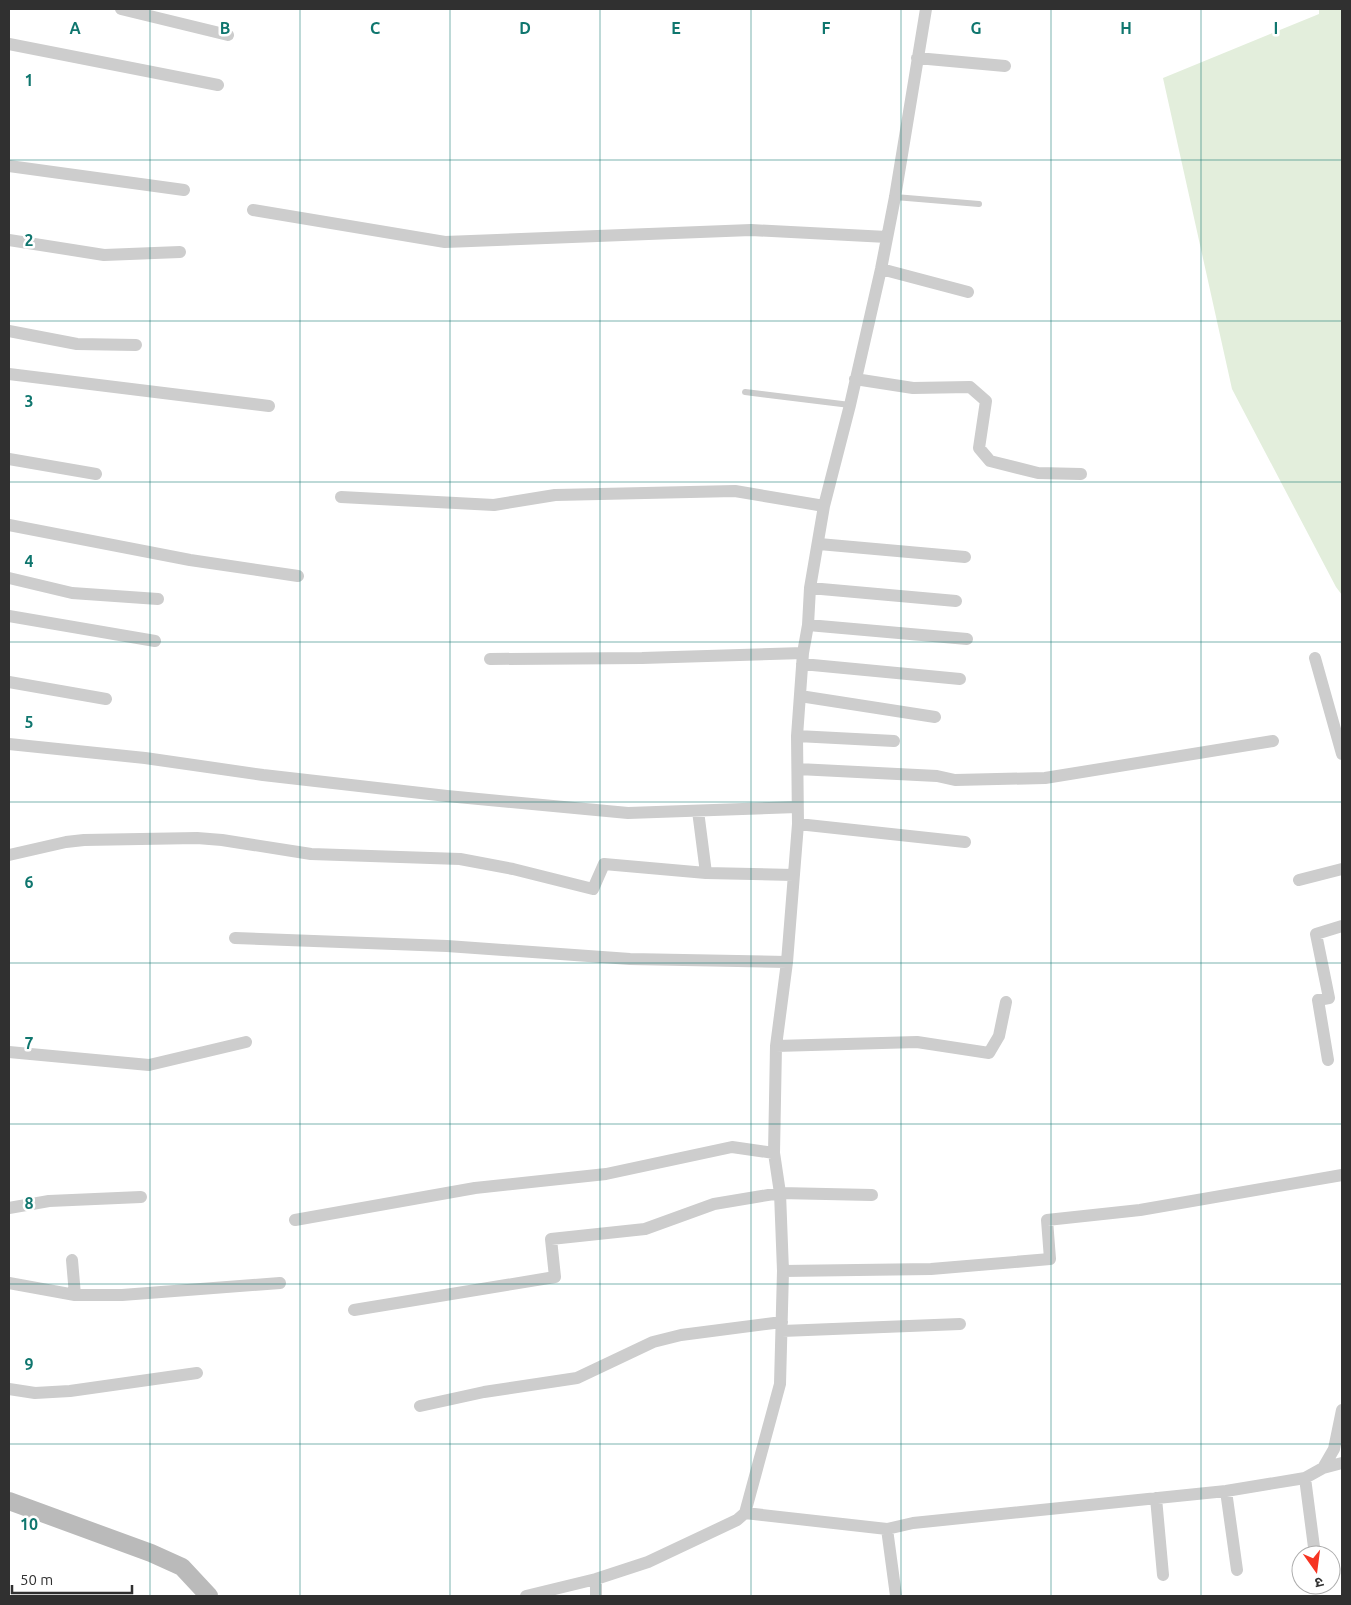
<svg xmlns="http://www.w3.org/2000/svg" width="1351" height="1605" font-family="Ubuntu,'Noto Sans Devanagari',sans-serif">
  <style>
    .green { fill: #e3eedc }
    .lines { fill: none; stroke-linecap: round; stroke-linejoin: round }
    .service { stroke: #cdcdcd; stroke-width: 6 }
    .minor { stroke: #cdcdcd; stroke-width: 12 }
    .secondary { stroke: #bababa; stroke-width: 18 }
    .grid { fill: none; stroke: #0f766e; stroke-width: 1; stroke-opacity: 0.55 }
    .grid-label { font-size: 16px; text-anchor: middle; font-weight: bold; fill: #0f766e; stroke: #fff; stroke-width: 5; stroke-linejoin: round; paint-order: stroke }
  </style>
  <rect width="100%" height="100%" fill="#fff"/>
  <path class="green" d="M1319,9h23v586l-6,-8 -104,-198 -69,-311 156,-64z"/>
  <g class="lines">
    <path class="service" d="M895,197l84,7
      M745,392l105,13"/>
    <path class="minor" d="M121,9l107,26
      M9,44l209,41
      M917,58l88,8
      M9,166l175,24
      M253,210l192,32 306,-12 136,7
      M9,240l95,15 76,-3
      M881,269l87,23
      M9,331l68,13 59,1
      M9,374l260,32
      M855,379l58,9 57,-1 16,14 -7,47 11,13 48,12 43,1
      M9,459l87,15
      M341,497l153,8 61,-10 180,-4 89,15
      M9,525l181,35 108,16
      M819,544l146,13
      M9,578l63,15 86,6
      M810,588l146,13
      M9,616l146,25
      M808,625l159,14
      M1315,658l27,96
      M490,659l152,-1 161,-5
      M802,664l158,15
      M9,682l97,17
      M800,696l135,21
      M797,736l97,5
      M9,744l136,14 118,17 184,21 181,17 169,-6
      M798,769l139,7 18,4 90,-2 228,-37
      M698,811l8,62
      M798,824l167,18
      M9,855l57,-13 18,-2 113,-2 25,2 89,14 149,5 53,10 80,20 11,-25 102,9 88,2
      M1299,880l43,-11
      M235,938l212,8 183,13 157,3
      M776,1046l141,-4 72,11 10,-17 7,-34
      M9,1052l140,13 97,-23
      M1328,1060l-10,-60 11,-2 -13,-64 26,-8
      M9,1208l40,-7 92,-4
      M295,1220l180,-32 131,-14 126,-27 42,6
      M72,1260l3,35
      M783,1271l148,-2 119,-10 -3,-39 93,-10 202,-35
      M9,1283l66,12h47l158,-12
      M354,1310l201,-33 -4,-38 94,-10 69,-25 66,-11 92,2
      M782,1331l178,-7
      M9,1389l26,4 35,-2 127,-18
      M420,1406l64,-14 93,-14 76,-36 28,-7 101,-13
      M1323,1468l19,-5
      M1305,1478l10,77
      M1226,1491l11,79
      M1156,1498l7,77
      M745,1513l142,16 26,-6 313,-32 79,-13 18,-10 11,-19 8,-39
      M887,1529l9,67
      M596,1579v17
      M526,1596l70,-17 52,-17 89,-42 8,-7 35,-129 3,-113 -3,-78 -6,-40 2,-107 11,-84 11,-138 -1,-88 6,-83 5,-28 2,-37 14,-82 26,-101 31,-136 14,-72 31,-188"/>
    <path class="secondary" d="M9,1501l142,52 31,14 27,29"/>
  </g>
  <path class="grid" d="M150,9v1587M300,9v1587M450,9v1587M600,9v1587M751,9v1587M901,9v1587M1051,9v1587M1201,9v1587M9,160h1333M9,321h1333M9,482h1333M9,642h1333M9,802h1333M9,963h1333M9,1124h1333M9,1284h1333M9,1444h1333"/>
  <g class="grid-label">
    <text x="75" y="34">A</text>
    <text x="225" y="34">B</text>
    <text x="375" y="34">C</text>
    <text x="525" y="34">D</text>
    <text x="676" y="34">E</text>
    <text x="826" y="34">F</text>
    <text x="976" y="34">G</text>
    <text x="1126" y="34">H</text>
    <text x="1276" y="34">I</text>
    <text x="29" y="86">1</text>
    <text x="29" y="246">2</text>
    <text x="29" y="407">3</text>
    <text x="29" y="567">4</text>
    <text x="29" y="728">5</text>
    <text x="29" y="888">6</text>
    <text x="29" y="1049">7</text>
    <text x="29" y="1209">8</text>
    <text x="29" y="1370">9</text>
    <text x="29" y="1530">10</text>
  </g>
  <rect width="1351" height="1605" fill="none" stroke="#303030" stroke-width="20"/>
  <g transform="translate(1316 1570) rotate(166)"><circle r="24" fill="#ffffff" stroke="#acacac"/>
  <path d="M0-4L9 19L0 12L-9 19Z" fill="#f63422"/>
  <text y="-8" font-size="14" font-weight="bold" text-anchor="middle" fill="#303030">उ</text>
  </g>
  <path d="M12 1585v8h120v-8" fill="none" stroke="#303030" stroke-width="2.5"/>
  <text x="20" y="1585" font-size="15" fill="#303030" stroke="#ffffff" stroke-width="4" paint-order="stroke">50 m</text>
</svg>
